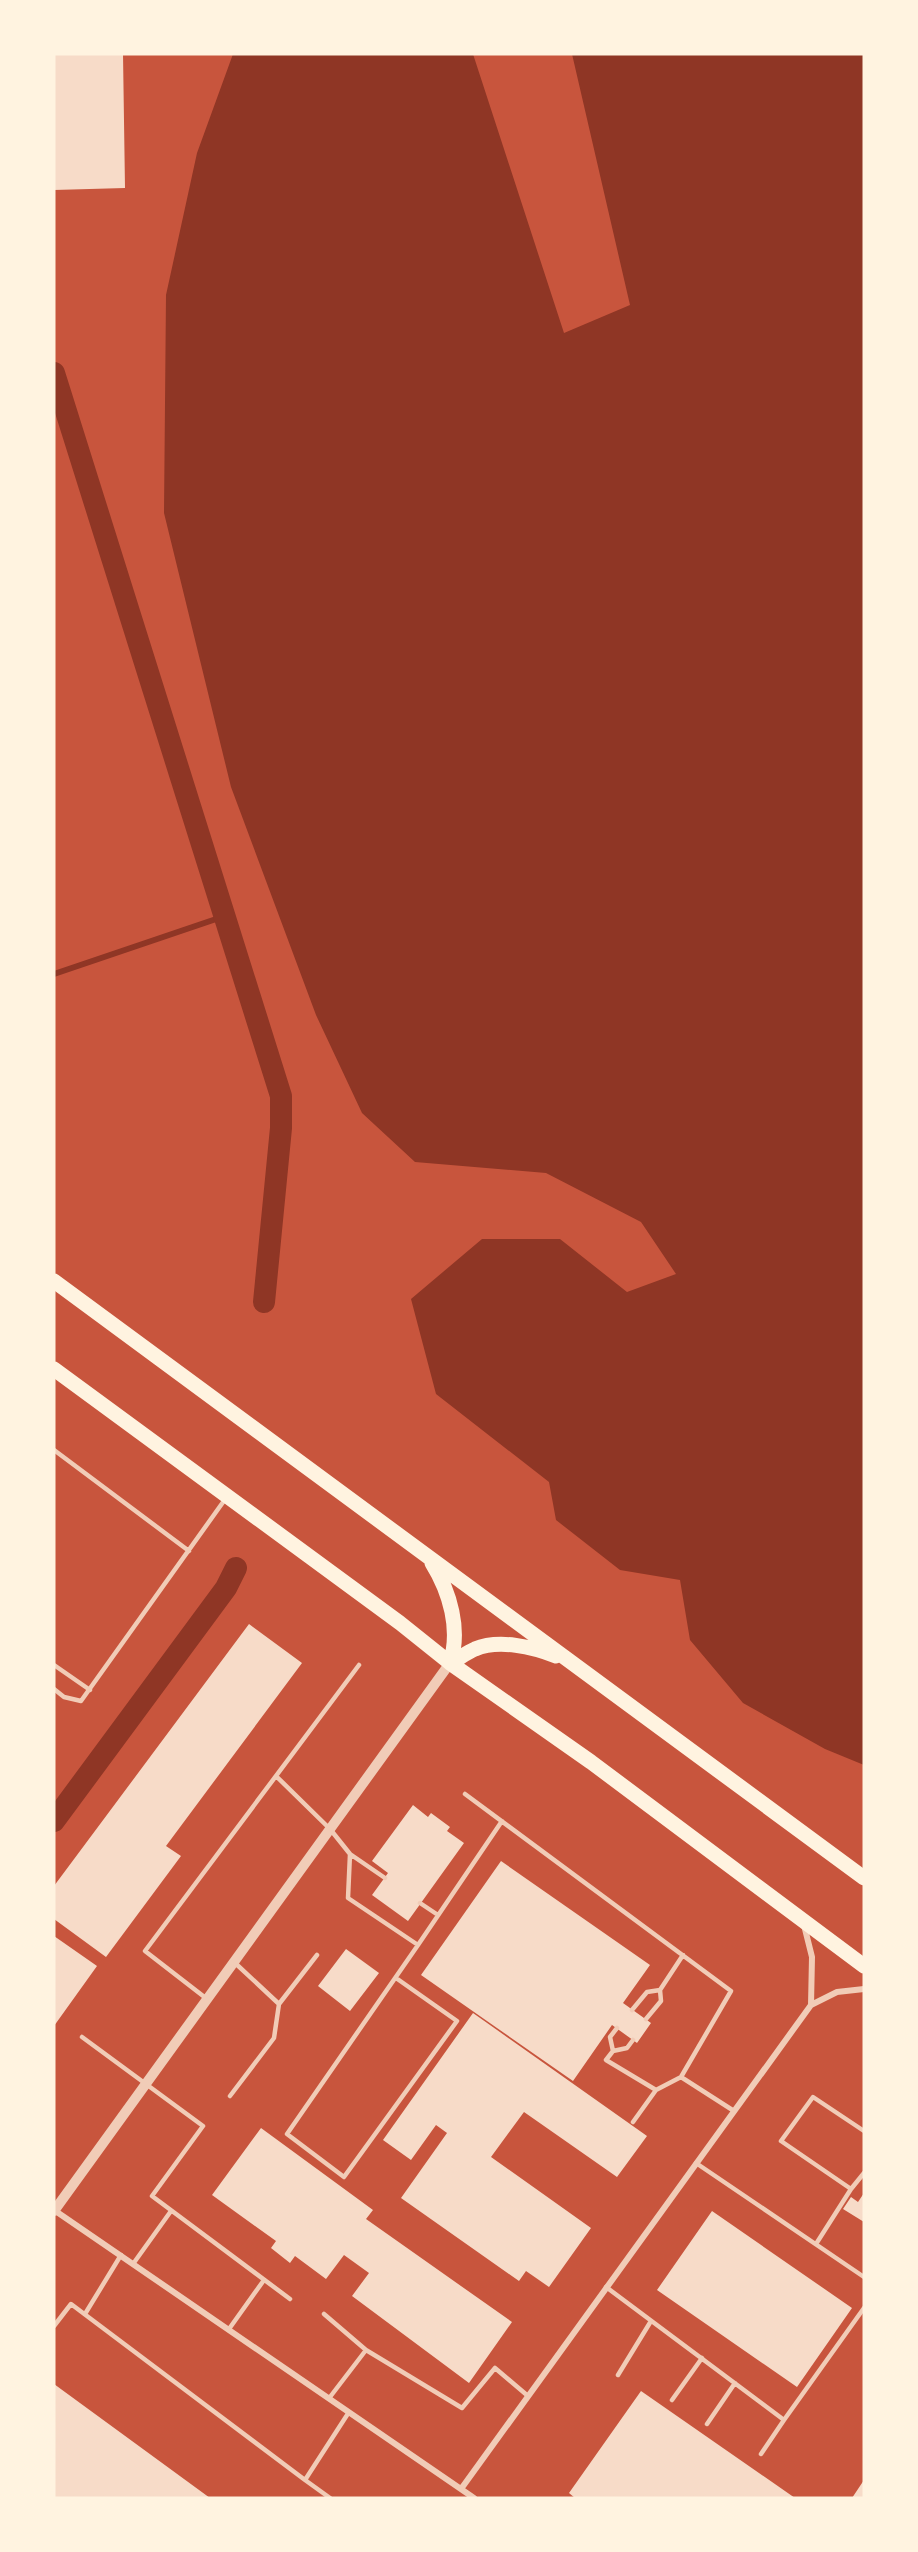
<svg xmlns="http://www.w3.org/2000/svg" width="918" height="2552" font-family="'Zilla Slab',serif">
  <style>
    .water { fill: #8f3625 }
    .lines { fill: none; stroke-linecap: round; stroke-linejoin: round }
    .stream { stroke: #8f3625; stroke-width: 6 }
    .canal { stroke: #8f3625; stroke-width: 22 }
    .building { fill: #f7dbc8 }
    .service { stroke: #f1ccb7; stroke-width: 4.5 }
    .minor { stroke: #f1ccb7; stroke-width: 6 }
    .tertiary { stroke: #f1ccb7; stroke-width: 10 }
    .primary { stroke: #fff3e0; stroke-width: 15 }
  </style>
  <rect width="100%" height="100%" fill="#c8553d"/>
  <path class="water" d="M233,54h240l91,279 66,-28 -58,-251h292v1711l-39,-16 -82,-46 -53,-63 -10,-60 -60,-10 -64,-50 -7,-38 -113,-88 -25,-95 71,-60h78l67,53 49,-18 -35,-52 -95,-49 -131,-11 -53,-49 -46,-98 -85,-228 -67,-274 2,-218 31,-142z"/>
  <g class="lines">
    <path class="stream" d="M54,974l171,-58"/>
    <path class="canal" d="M54,373l227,723v32l-17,174
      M54,1821l172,-233 10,-20"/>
  </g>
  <path class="building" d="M54,54h69l2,134 -71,2z
    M249,1624l53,39 -136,183 15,10 -75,101 -52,-38v-33z
    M413,1805l15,12 3,-4 19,14 -3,4 17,12 -56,78 -36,-26 16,-22 -16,-12z
    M501,1861l149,104 -27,38 28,20 -14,20 -25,-18 -39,56 -152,-106z
    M54,1936l43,30 -43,60z
    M346,1949l33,24 -29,38 -32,-25z
    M473,2013l174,123 -30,41 -93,-65 -33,45 100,71 -42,59 -23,-16 -7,10 -118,-83 46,-65 -11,-8 -25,35 -28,-20z
    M261,2128l112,82 -7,9 146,103 -43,61 -117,-87 17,-23 -25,-18 -18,24 -31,-23 -5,7 -19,-15 5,-7 -64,-46z
    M864,2193v29l-21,-13 8,-12 7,5z
    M712,2211l140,97 -55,79 -140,-97z
    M54,2384l156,114h-156z
    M641,2391l154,107h-220l-6,-5z
    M864,2480v18h-12z"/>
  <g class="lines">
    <path class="service" d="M54,1450l135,101
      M54,1665l36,25
      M54,1689l10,8 17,4 145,-203
      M276,1776l54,53 20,25 -2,44 70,47 84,-124
      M465,1794l266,197 -50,86 53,34
      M350,1854l35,24
      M420,1903l18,12
      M234,1962l45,42 38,-49
      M396,1978l61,43 -113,156 -57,-43 131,-189
      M207,1999l-62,-48 214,-286
      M632,2010l15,-18 13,-2 23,-35
      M646,2019l15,-18 -1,-11
      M617,2028l-7,9 3,14 14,-3 6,-8
      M82,2037l121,89 -51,70 138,103
      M613,2051l-7,9 50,30 25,-13
      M230,2096l44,-58 5,-34
      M633,2122l23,-32
      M696,2163l168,114
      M851,2189l13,-16
      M816,2244l35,-55 -70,-48 32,-44 51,34
      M133,2264l38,-53
      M606,2287l178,133 -23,34
      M85,2314l36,-59
      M324,2314l42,36 96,58 33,-40 33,28
      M54,2326l17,-22 234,176 44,-68
      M229,2329l35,-49
      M618,2375l33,-54
      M330,2397l36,-47
      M672,2400l30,-42
      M784,2420l80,-112
      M707,2424l28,-41
      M305,2480l25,18"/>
    <path class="minor" d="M804,1925l8,32 -1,48
      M54,2210l420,288
      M461,2489l350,-484 26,-13 27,-3"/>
    <path class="tertiary" d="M54,2211l396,-548"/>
    <path class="primary" d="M54,1281l810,597
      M54,1369l346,254 50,40 141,99 273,204
      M432,1563c18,29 29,67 18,100
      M450,1663c8,-4 16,-10 25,-14 24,-10 58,-2 81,7"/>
  </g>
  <rect width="918" height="2552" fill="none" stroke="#fff3e0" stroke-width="111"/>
</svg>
